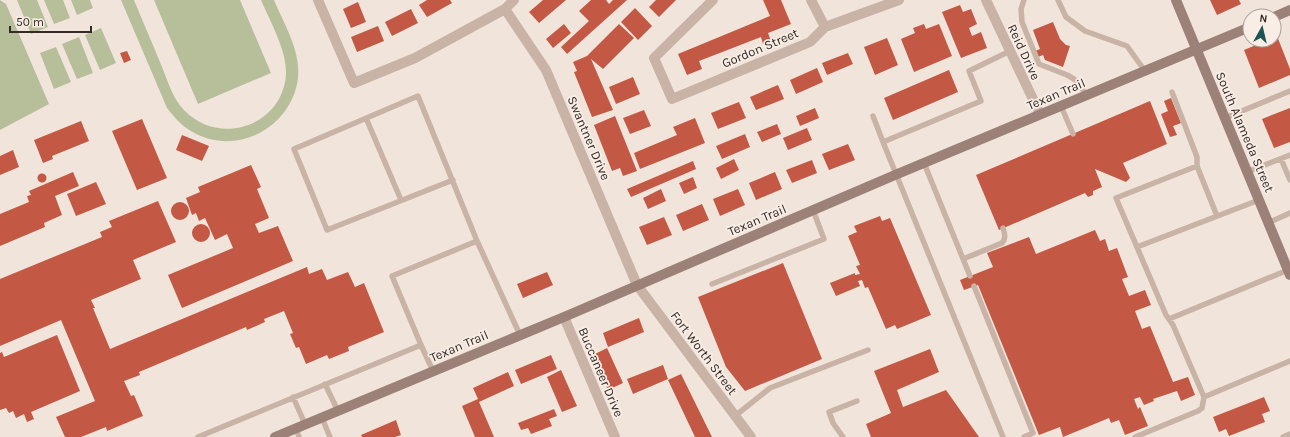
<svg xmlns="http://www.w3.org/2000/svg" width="1290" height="437" font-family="Karla,sans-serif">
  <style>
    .garden { fill: #b7bf9a }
    .building { fill: #c35845 }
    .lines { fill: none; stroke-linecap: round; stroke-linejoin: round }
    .lane { stroke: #c9b3a6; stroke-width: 5.5 }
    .street { stroke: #c9b3a6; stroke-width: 10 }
    .secondary { stroke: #9c8178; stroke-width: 10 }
    .labels { text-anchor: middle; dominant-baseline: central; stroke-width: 3.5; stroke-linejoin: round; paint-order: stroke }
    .street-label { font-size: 13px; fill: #352a27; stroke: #f9eee6 }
  </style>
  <rect width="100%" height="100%" fill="#f1e4da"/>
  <path class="garden" d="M0,0l6,4 43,100 -49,26z
    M17,0h20l11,27 -17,7z
    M44,0h19l7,18 -16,6z
    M71,0h19l3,8 -16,7z
    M121,0h13c9,22 19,45 28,67 6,15 11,32 22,43 35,37 99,16 102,-36 1,-23 -16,-53 -25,-74h13c10,24 27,51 24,78 -6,50 -63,80 -107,53 -10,-6 -17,-14 -24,-23z
    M154,0h86l31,73 -73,31z
    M101,28l15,35 -16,7 -15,-35z
    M79,37l14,36 -16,6 -15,-35z
    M56,47l15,35 -17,7 -14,-36z"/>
  <path class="building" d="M427,0h23l2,3 -25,14 -8,-12z
    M543,0h23l-27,23 -10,-11z
    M591,0h15l3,4 4,-4h14l-60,54 -6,-7 28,-26 -10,-10z
    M656,0h20l-17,17 -10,-10z
    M763,0h18l10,24 -23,9 3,8 -8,3 -2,-7 -62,24 3,8 -15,6 -9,-21 92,-38z
    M1210,0h29l2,4 -24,11z
    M358,2l8,20 -15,6 -8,-19z
    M960,5l3,7 8,-3 6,15 -8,4 3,8 9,-4 6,16 -26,10 -19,-46z
    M635,8l17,18 -14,14 -17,-18z
    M411,9l7,14 -26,13 -7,-14z
    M1053,22l7,17 6,6 4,1 -7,21 -18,-7 -2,-5 -5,2 -3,-6 5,-2 -7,-19z
    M564,24l7,9 -18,15 -7,-9z
    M619,24l15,14 -31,31 -12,-10 22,51 -21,7 -18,-45 3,-1 -4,-9 14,-6z
    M924,24l2,5 13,-5 13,32 -38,16 -13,-33 14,-6 -2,-5z
    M378,26l6,15 -27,11 -6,-15z
    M1277,36l13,33v6l-31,13 -15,-38 24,-10h6v-3z
    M887,38l11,27 -23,10 -11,-28z
    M127,51l4,9 -7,3 -4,-10z
    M848,53l5,11 -26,11 -5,-12z
    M817,68l6,14 -27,12 -6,-14z
    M949,70l9,22 -65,28 -9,-22z
    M633,77l7,17 -24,10 -7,-17z
    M778,85l6,14 -28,11 -6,-13z
    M1171,98l10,25 -8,3 4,9 -7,2 -9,-23 7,-3 -4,-10z
    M1150,101l17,43 -44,19 7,15 -4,4 -31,-13 7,18 -9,4v4l-5,2 -3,-4 -86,37 -23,-55z
    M739,102l7,16 -28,11 -7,-16z
    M815,108l4,10 -19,8 -4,-10z
    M1290,108v34l-16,6 -12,-29z
    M644,110l7,16 -21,8 -7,-16z
    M615,116l22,55 -14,5 -3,-8 -8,3 -18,-46z
    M695,118l10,25 -65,26 -6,-16 43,-18 -4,-8z
    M142,119l25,59 -30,12 -25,-59z
    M81,121l8,20 -37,15 1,3 -10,4 -9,-23z
    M777,124l4,10 -19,8 -5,-10z
    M807,128l5,12 -24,10 -5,-12z
    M745,134l5,13 -28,12 -6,-13z
    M182,135l27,11 -7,15 -26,-11z
    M848,144l7,16 -26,10 -7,-16z
    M13,150l6,17 -19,8v-19z
    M734,159l5,11 -18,9 -5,-11z
    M812,160l5,13 -25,10 -6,-13z
    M693,161l3,8 -65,28 -4,-8z
    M251,165l10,22 -4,2 12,29 -14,6 4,9 19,-7 15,35 -111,47 -14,-33 65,-27 -6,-14 -12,6 -10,-22 -6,3 -3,-8 -4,2 -6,-17 14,-6 -2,-5z
    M73,172l6,14 -24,10 7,19 -18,8 1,4 -45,19v-32l29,-12 -2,-6 4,-1 -2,-4z
    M775,172l7,17 -26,11 -7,-17z
    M37.5 178a4.5 4.5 0 1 1 9 0a4.5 4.5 0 1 1-9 0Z
    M693,177l4,11 -13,6 -5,-11z
    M96,182l10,22 -30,12 -9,-22z
    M661,189l5,12 -18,8 -5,-11z
    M738,189l7,16 -25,11 -7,-17z
    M158,201l18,41 -43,18 8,19 -50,21 4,8h-2l17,41 197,-82 2,7 13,-5 5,11 21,-8 7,15 9,-4 20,49 -36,15 1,4 -20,8 -2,-4 -21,9 -7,-17 -3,1 -6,-14 3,-1 -9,-22 -20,8 1,3 -18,8 -1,-3 -107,45 1,3 -16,6 7,15 3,-1 9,21 -36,15 -1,-4 -25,10h-16l-9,-20 39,-16 -34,-81 -61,26v-67l102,-42 -2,-5 12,-5 -3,-6z
    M171 211a9 9 0 1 1 18 0a9 9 0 1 1-18 0Z
    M702,204l7,16 -26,11 -7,-16z
    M880,216l2,5 8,-3 41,97 -34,14 -2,-4 -9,4 -18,-42 -3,1 -3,-8 -4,1 2,5 -24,10 -6,-13 25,-10v2l5,-1 -4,-8 4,-1 -12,-29 9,-4 -3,-6z
    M664,217l8,18 -25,10 -8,-18z
    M192 233a9 9 0 1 1 18 0a9 9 0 1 1-18 0Z
    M1095,230l5,11 5,-2 4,12 8,-3 11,29 -6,2 7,17 16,-6 6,15 -16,6 7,18 8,-3 23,56 15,-5 7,18 -14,6 -4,-10 -24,8 1,2 -10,4 -4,-8 -6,2 4,10 2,-2 8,19 -23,9 -6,-15 -8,3 -2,-5 -46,19 -3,-10 -21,8 -61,-150 -14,5 -4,-10 33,-13 -6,-14 42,-16 7,17z
    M783,263l39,96 -77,32 -19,-24 -28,-70z
    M547,272l6,13 -30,13 -6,-14z
    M639,318l5,14 -36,15 -5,-14z
    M57,335l23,56 -49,21 3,7 -7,3 -3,-8 -8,4 -3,-7 -4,2 -3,-5 -6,2v-57l2,-1 2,5z
    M607,348l16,35 -15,7 -15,-35z
    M930,349l9,23 -42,18 6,17 43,-17 33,47h-108l-5,-13 25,-11 -17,-42z
    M551,355l6,14 -36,15 -6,-14z
    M663,365l5,14 -35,15 -6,-15z
    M561,370l16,36 -15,6 -15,-35z
    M508,372l6,14 -35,16 15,35h-19l-13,-31 16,-7 -5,-11z
    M681,374l31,63h-17l-27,-57z
    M1264,397l6,14 -8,3 3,8 -36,14 -3,-7 -7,3 -6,-15z
    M554,409l3,7 -8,3 3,7 -21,8 -3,-6 -7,2 -3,-7z
    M396,420l5,15 -6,2h-33l-1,-2z"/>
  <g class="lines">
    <path class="lane" d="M1024,0l-3,9 1,13 17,42 28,11 7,4 13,16
      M1058,0l8,17 19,14 42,15 18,25
      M1172,92l25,65v9l20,50
      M1061,106l12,28
      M873,116l10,26 98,-41 -12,-30 41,-20
      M366,118l35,82
      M1225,118l65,-27
      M883,142l120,295
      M1281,159l9,21
      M924,163l46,113
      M1197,166l-81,32 50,117 7,10 31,72 86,-36
      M1247,172l43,-17
      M453,180l-126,50 -33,-81 124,-53 59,145 43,94
      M1268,223l22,-10
      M1137,247l122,-47
      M963,259l39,-16c4,-5 3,-9 1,-15
      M712,284l112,-45 -11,-29
      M974,286l59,147 -9,4
      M1169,319l119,-49
      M421,345l-29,-69 85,-35
      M325,384l13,27
      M293,397l12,27
      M735,416l35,-28 98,-38
      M322,418l8,19
      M296,428l3,9
      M198,437l223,-92 12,26
      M843,437l-10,-14 -4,-11 28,-11
      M1135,437l63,-26 4,-3 2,-11
      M1283,437l7,-3"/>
    <path class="street" d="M318,0l36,83 61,-25 90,-49 9,-9
      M713,0l-59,58 18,41 138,-57 15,-15 74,-27
      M811,0l14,27
      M986,0l54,114
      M505,9l41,61 91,215 114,152
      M564,317l51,120"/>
    <path class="secondary" d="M1176,0l114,275
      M1274,17l16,-7
      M275,437l289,-120 331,-142 355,-148"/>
  </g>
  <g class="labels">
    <g class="street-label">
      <text transform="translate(760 48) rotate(-23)">Gordon Street</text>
      <text transform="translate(1024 52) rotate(65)">Reid Drive</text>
      <text transform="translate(1056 94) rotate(-23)">Texan Trail</text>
      <text transform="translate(1245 132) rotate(67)">South Alameda Street</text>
      <text transform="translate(589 138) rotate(67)">Swantner Drive</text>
      <text transform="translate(757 220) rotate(-23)">Texan Trail</text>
      <text transform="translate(459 346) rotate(-23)">Texan Trail</text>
      <text transform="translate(704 353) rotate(53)">Fort Worth Street</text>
      <text transform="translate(601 372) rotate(67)">Buccaneer Drive</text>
    </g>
  </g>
  <g transform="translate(1262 28) rotate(8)"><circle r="19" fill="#f9eee6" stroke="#aba09a"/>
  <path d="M0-3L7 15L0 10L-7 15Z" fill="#1d5554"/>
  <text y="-6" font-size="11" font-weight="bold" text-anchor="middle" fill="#352a27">N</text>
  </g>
  <path d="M10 26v6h81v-6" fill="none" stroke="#352a27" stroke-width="2"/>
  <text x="16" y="26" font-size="12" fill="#352a27" stroke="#f9eee6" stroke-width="3" paint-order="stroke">50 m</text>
</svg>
